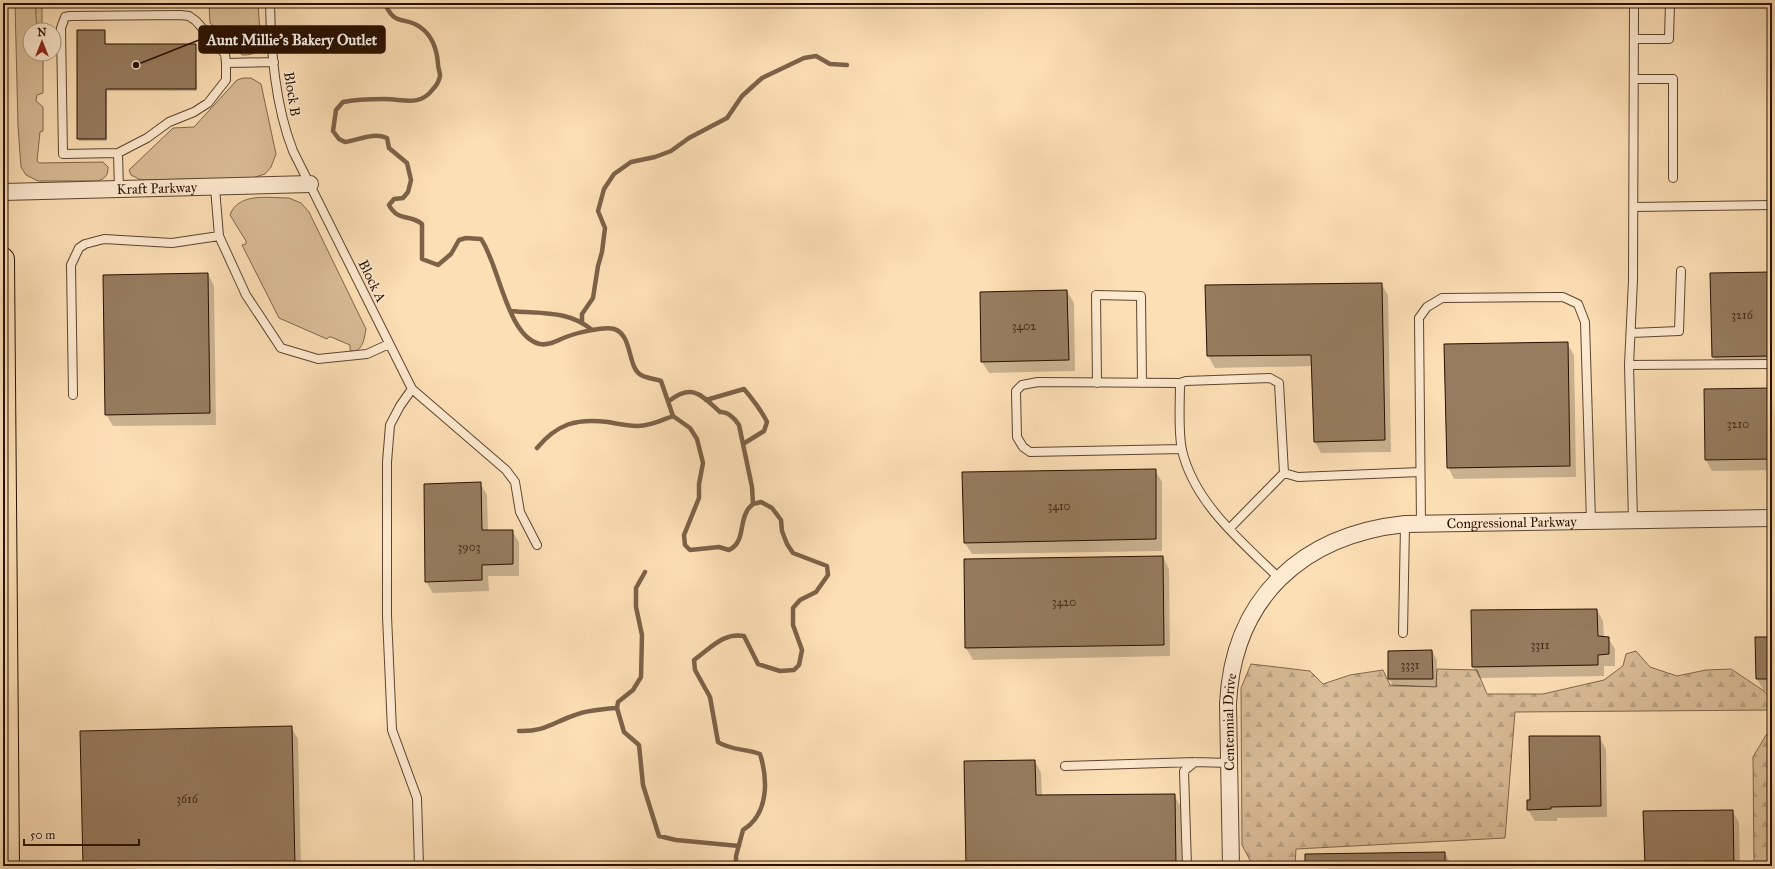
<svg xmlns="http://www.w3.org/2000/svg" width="1775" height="869" font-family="'IM FELL Great Primer',serif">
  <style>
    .grass { fill: #d9bc97; stroke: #80664c }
    .forest { fill: url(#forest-firs); stroke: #80664c }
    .garden { fill: url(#garden-furrows); stroke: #80664c }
    .shadow { fill: #0003 }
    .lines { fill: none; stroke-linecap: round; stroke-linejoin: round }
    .stream { stroke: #7d6248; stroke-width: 4.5 }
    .building { fill: #977c5f; stroke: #281000 }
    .service-casing { stroke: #5d442e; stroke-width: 10 }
    .minor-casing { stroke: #5d442e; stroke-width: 18 }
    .primary-casing { stroke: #281000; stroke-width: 24 }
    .service { stroke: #feead0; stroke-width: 8 }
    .minor { stroke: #feead0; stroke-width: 16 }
    .primary { stroke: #fddfb6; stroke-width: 22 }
    .labels { text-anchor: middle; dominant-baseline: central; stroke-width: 3.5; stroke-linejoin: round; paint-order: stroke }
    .number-label { font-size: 12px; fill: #442b18 }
    .street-label { font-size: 14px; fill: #281000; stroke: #feead0 }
    .leader { fill: none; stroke: #281000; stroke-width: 1.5 }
    .callout-dot { fill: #281000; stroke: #feead0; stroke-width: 1.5 }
    .callout { fill: #281000; stroke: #281000; stroke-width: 1.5 }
    .callout-label { font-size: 15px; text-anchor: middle; font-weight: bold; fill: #fff }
  </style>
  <defs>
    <pattern id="forest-firs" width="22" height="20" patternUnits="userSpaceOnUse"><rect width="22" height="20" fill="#d9bc97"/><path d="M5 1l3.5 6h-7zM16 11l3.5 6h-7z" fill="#baa180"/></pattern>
    <pattern id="garden-furrows" width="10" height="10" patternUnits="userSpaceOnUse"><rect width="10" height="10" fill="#d9bc97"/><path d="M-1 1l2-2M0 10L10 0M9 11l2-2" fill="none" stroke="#baa180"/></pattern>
  </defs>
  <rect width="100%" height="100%" fill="#fddfb6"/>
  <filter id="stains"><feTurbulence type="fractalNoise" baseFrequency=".005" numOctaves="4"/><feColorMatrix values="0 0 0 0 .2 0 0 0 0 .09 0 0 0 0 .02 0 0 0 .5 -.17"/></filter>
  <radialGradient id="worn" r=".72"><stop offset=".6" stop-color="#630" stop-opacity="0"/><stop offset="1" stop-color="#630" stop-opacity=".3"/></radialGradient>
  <path class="grass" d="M15,3h22l-1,9 3,16 3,2h-12v24h13v39l-6,2 -1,6 7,6v24l-3,1 -3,29 2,2 64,-1 5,5c0,8 -2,11 -10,14h-60l-12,-6 -5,-8 -3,-41z
    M44,3h60l-4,2 -55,2z
    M209,3h49l3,45c-6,6 -11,7 -19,7l-32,-32z
    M243,78h8l10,6 15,70 -5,13 -6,7 -13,4 -111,2 -10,-5 -2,-5 44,-42 21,-1 43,-47z
    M289,198l12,5 8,9 57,117c-2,9 -2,19 -12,23l-4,-2v-5l-19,-8h-2l-2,2 -48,-21 -37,-73 4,-1v-3l-16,-26c8,-23 39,-17 59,-17z"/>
  <path class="forest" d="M1636,651l14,16 27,9 29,-6 25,-1 33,22 8,9v10l-257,2 -10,126 -209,11 -1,17h-42l-11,-21 -1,-157 10,-24 59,7 13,13 27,-9 33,-5 7,15 46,2 1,-18 40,1 10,24h56l61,-14 19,-14 3,-12z
    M1772,732v134h-18l-1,-109 13,-22z"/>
  <path class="garden" d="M37,3h7l1,4h-3v23l-5,-4c-1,-4 -2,-19 0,-23z"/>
  <path class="shadow" d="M104,31l2,14h89l2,46h-90v50h-28l-1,-2z
    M1772,273v95l-52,1 -7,-12 -2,-83z
    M208,274l6,12 2,139 -103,1 -7,-12z
    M1381,284l7,11 3,157 -70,1 -6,-11 -2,-76 -98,2 -7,-12z
    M1067,291l7,12 1,68 -86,2 -7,-11z
    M1567,343l7,12 2,122 -122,2 -6,-12z
    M1772,389v81l-60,1 -6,-11z
    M1155,470l7,12v69l-190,3 -7,-11z
    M480,483l7,12 1,36h24l7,11v34h-31l1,15 -56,2 -7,-11z
    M1163,557l6,12 1,87 -197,4 -7,-12z
    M1597,610l6,11 1,17h4l7,11v17h-11v10l-125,2 -6,-12z
    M1756,638h16v53h-8l-7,-12z
    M1432,651l5,9v27h-43l-5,-8z
    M291,727l7,12 3,127h-217z
    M1599,737l7,12 1,68 -50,1v3h-22l-7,-11 3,-9z
    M1035,761l6,12 1,23 132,-1 7,12 1,59h-215z
    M1732,811l7,11 1,44h-94z
    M1445,853l7,13h-146z"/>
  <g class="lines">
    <path class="stream" d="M385,3c9,24 20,13 35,24 13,9 17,23 18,37 0,4 2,8 2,12 -1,5 -4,10 -7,13 -13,18 -30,10 -48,10 -13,0 -28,0 -42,3l-7,8 -3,21 6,8 6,3c14,-2 28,-10 42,-4l2,10 18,15 4,17 -3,12 -5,6 -9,1 -5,6c9,17 21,9 33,19v35l16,6 13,-11 8,-14 7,-2 15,1c18,25 26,98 59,105 9,2 18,-4 26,-7 10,-4 39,-11 48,-8 19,6 13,38 27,46 5,3 14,4 20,6l12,35 17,12 7,11 6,24 -4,21v14l-15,37 1,10 5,5 29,-3 10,3c16,-8 10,-26 18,-39 1,-3 4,-5 6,-7l8,-2 11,6 9,12 1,11 5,13 6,9 34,13 1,9 -12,17 -16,8 -7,8v17l9,25 -3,15 -5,5 -14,1 -22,-7 -14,-28c-21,-4 -34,13 -50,24l1,10 15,27 8,45c11,8 29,7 42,12 8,25 9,60 -17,76l-7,26v10
      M511,311c29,3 58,-1 81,19
      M582,322v-8l11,-16 5,-32 4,-14 3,-24 -7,-17 6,-22 10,-15 17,-12 24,-5 16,-6 18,-13 38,-20 15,-22 20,-18 42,-20 12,-2 14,8 17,1
      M706,400l38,-11c7,8 19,24 23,33l-3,9 -21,13
      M669,401c24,-18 32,-6 51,11 9,-1 15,7 19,13l13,62 1,17
      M537,448c20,-24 39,-30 71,-26 10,2 20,4 30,4 13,0 24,-6 35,-10
      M645,572l-9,16v19l6,28 -1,42 -8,13 -15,12 -1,6 7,24 15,13 4,40 16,51 17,4 63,6
      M519,731c25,1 33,-8 56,-16 13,-5 28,-6 42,-7"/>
  </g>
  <path class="building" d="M77,30h28v14h91v45h-90v50h-29z
    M1772,272v84l-60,1 -2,-84z
    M208,273l2,140 -105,2 -2,-140z
    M1382,283l3,157 -71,2 -3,-87 -104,1 -2,-71z
    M1067,290l2,70 -88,2 -1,-70z
    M1568,342l2,124 -123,2 -3,-124z
    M1772,388v71l-67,1 -1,-71z
    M1156,469v70l-192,4 -2,-71z
    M481,482l1,48h31v34l-31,1v15l-57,2 -1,-98z
    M1163,556l1,89 -199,3 -1,-89z
    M1597,609l1,27 11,1v17l-11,1v10l-126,2 -1,-57z
    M1755,637h17v42h-16z
    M1432,650l1,29h-45v-28z
    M292,726l3,140h-212l-3,-135z
    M1529,736h71l1,70 -50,1v2l-24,1v-10h3z
    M1035,760l1,35 139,-1 1,72h-210l-2,-105z
    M1733,810l1,56h-89l-2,-55z
    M1445,852v14h-140v-12z"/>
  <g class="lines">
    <defs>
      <path id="service" d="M270,3c1,49 5,102 23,148l119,238 94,81 9,12 5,30 17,33
        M1634,39h35l1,-36
        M1634,79h39v99
        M118,153l29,-15 22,-16 25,-10 14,-9 18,-23v-17
        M215,188l4,48 27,59 35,53 37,11 49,-5 22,-10
        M119,190l-1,-37 -55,1 -2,-126 4,-11 5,-1 110,-1 9,1 7,5 29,33 1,9 48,-1
        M1634,207l138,-2
        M1631,333l48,-2 2,-60
        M1629,365l4,-85 1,-277
        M1097,383l-1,-88 45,1 1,87
        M1180,383l-142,-1 -16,3 -6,6 1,46 6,10 7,5 152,-3
        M412,389l-12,17 -10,19 -3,37v154l5,114 25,68 2,68
        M73,395l-2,-130 8,-17 6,-4 19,-5 68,4 47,-7
        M1633,520l-4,-155 143,-1
        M1421,524l-2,-206 8,-11 15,-9 121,-1 15,7 7,18 6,199
        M1229,529l55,-56
        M1280,579c-37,-36 -86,-76 -98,-129 -4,-18 -2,-47 -2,-67l6,-2 84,-3 9,5 5,90 14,4 122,-5
        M1403,633l2,-109
        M1065,766l130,-4 34,1
        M1187,866l-3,-95 11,-9"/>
      <g id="minor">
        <path id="s1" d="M3,192l307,-8"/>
        <path id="s2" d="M1231,866l-3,-162c5,-106 74,-169 177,-180l367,-6"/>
      </g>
      <path id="primary" d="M3,259l5,607"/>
    </defs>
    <use href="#service" class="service-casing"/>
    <use href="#minor" class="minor-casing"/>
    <use href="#primary" class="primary-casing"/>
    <use href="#service" class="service"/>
    <use href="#minor" class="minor"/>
    <use href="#primary" class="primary"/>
  </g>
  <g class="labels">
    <g class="number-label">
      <text x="1742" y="315">3216</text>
      <text x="1024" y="326">3402</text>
      <text x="1738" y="424">3210</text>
      <text x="1059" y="506">3410</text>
      <text x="469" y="547">3903</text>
      <text x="1064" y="602">3420</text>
      <text x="1540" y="645">3311</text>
      <text x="1410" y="665">3331</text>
      <text x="187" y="799">3616</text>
    </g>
    <g class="street-label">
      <text transform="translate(292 94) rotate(81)">Block B</text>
      <text stroke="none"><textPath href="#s1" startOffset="154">Kraft Parkway</textPath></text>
      <text transform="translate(372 281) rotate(64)">Block A</text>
      <text stroke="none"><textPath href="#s2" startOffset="547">Congressional Parkway</textPath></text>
      <text stroke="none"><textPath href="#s2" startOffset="144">Centennial Drive</textPath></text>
    </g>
  </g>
  <path class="leader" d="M136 65L199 40"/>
  <circle class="callout-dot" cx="136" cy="65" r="4"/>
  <rect class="callout" x="199" y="26" width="186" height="27" rx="4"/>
  <g class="callout-label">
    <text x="292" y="45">Aunt Millie's Bakery Outlet</text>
  </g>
  <rect width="1775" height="869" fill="none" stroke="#fddfb6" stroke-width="16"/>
  <rect x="4" y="4" width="1767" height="861" fill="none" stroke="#281000" stroke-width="2"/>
  <rect x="8" y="8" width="1759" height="853" fill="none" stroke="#281000"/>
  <g transform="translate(42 42)"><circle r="19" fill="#feead0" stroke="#a8937d"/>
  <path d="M0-3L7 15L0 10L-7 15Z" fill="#8f2418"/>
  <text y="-6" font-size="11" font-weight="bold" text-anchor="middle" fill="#281000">N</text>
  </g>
  <path d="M24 839v6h115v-6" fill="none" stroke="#281000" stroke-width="2"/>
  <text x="30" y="839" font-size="12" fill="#281000" stroke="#feead0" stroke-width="3" paint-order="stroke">50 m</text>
  <rect width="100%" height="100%" filter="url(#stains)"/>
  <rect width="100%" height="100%" fill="url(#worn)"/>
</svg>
